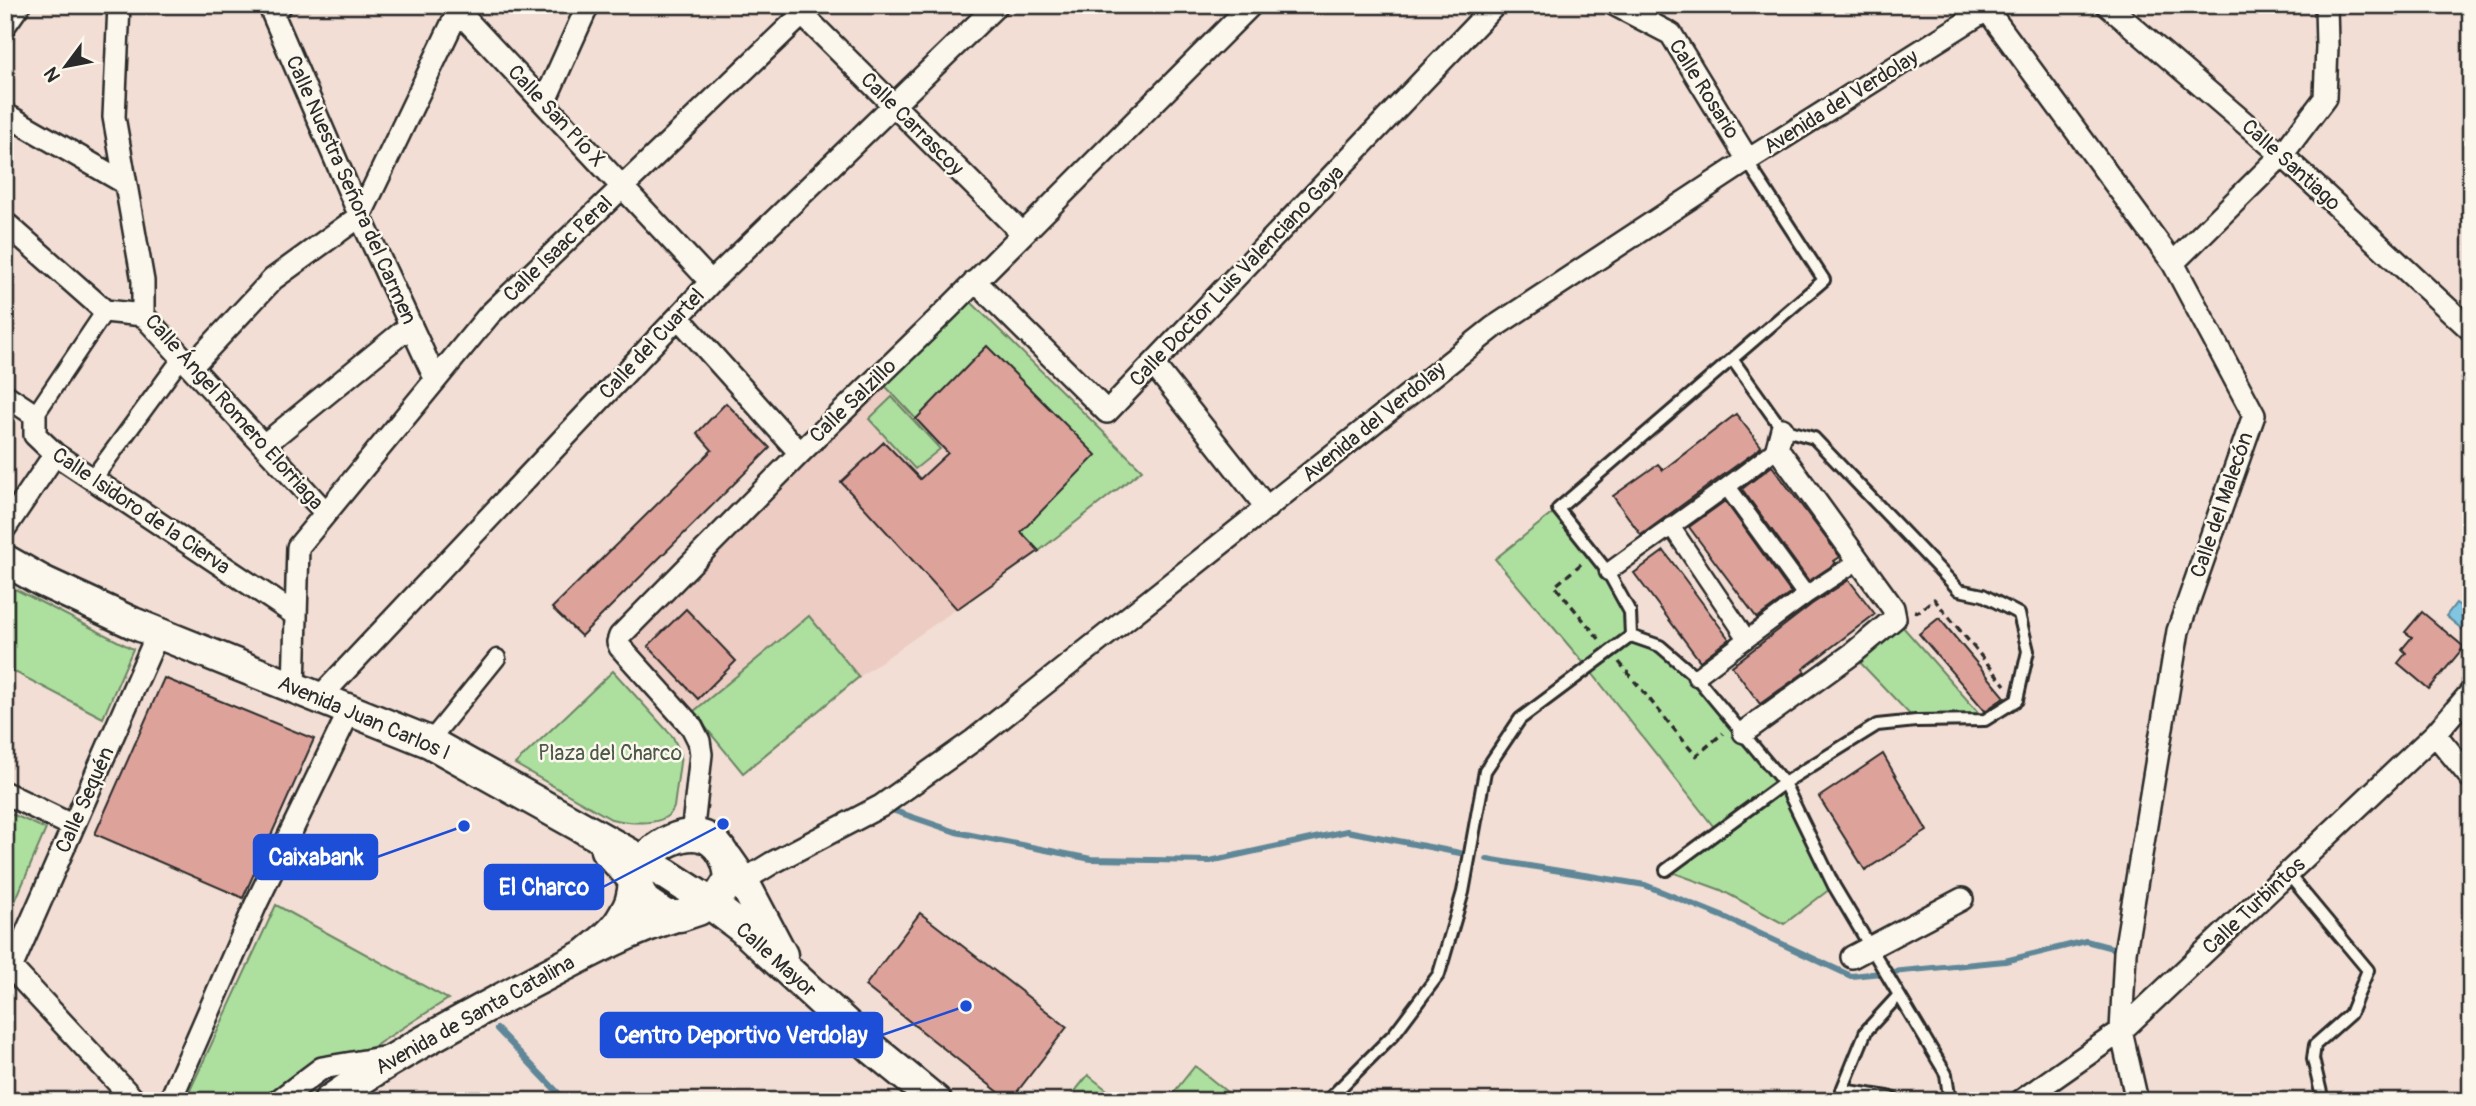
<svg xmlns="http://www.w3.org/2000/svg" width="2476" height="1106" font-family="Pangolin,sans-serif">
  <style>
    .built { fill: #ecccc3 }
    .green { fill: #addf9f; stroke: #6c8565; stroke-width: 2 }
    .water { fill: #80c5e1; stroke: #5e8798; stroke-width: 2 }
    .lines { fill: none; stroke-linecap: round; stroke-linejoin: round }
    .stream { stroke: #5e8798; stroke-width: 6 }
    .building { fill: #dda39b; stroke: #2b2b2b; stroke-width: 2 }
    .service-casing { stroke: #2b2b2b; stroke-width: 16 }
    .pedestrian-casing { stroke: #2b2b2b; stroke-width: 21 }
    .minor-casing { stroke: #2b2b2b; stroke-width: 26 }
    .secondary-casing { stroke: #2b2b2b; stroke-width: 35 }
    .path { stroke: #2b2b2b; stroke-width: 3.5; stroke-dasharray: 7 5; stroke-linecap: butt }
    .service { stroke: #fbf7ec; stroke-width: 10 }
    .pedestrian { stroke: #fbf7ec; stroke-width: 16 }
    .minor { stroke: #fbf7ec; stroke-width: 21 }
    .secondary { stroke: #fbf7ec; stroke-width: 30 }
    .labels { text-anchor: middle; dominant-baseline: central; stroke-width: 5; stroke-linejoin: round; paint-order: stroke }
    .street-label { font-size: 21px; fill: #2b2b2b; stroke: #fbf7ec }
    .park-label { font-size: 21px; fill: #4c5848; stroke: #fbf7ec }
    .leader { fill: none; stroke: #1d4ed8; stroke-width: 2.5 }
    .callout-dot { fill: #1d4ed8; stroke: #fbf7ec; stroke-width: 2.5 }
    .callout { fill: #1d4ed8; stroke: #1d4ed8; stroke-width: 2.5 }
    .callout-label { font-size: 23px; text-anchor: middle; font-weight: bold; fill: #fff }
  </style>
  <rect width="100%" height="100%" fill="#f2ded4"/>
  <filter id="ink" filterUnits="userSpaceOnUse"><feTurbulence type="fractalNoise" baseFrequency=".0143" numOctaves="2"/><feDisplacementMap in="SourceGraphic" scale="14" xChannelSelector="R" yChannelSelector="G"/><feConvolveMatrix kernelMatrix="1 2 1 2 8 2 1 2 1" color-interpolation-filters="sRGB"/></filter>
  <g filter="url(#ink)">
    <path class="built" d="M877,377l162,174 -180,126 -116,96 -50,-61 -73,-76z"/>
    <path class="green" d="M969,300l173,170 -103,81 -162,-174z
      M892,397l48,52 -25,20 -46,-50z
      M1558,509l72,103 1,24 29,10 36,31 88,106 50,103 -50,38 -63,-34 -55,-20 51,-39 -129,-163 -93,-109z
      M5,584l128,65 -30,69 -98,-51z
      M809,616l50,61 -116,96 -50,-61z
      M1895,618l90,102 -69,1 -64,-67z
      M613,671l60,66 8,18 -7,52c-7,21 -46,16 -63,12l-96,-55z
      M5,811l41,18 -41,96z
      M276,905l172,94 -75,48 -58,13 -58,41h-72z
      M1195,1066l43,35h-71z
      M1088,1075l33,26h-54z"/>
    <path class="water" d="M2456,603l15,11v16l-3,4 -22,-18z"/>
    <g class="lines">
      <path class="stream" d="M886,808l70,24 135,27 119,2 137,-30 113,22
        M1487,859l158,26 79,32 127,59 154,-15 81,-20 34,9
        M497,1029l69,72"/>
    </g>
    <path class="building" d="M987,346l109,109 -75,77 18,19 -82,58 -116,-127 43,-40 36,37 28,-26 -32,-34z
      M726,403l44,45 -189,188 -29,-28 160,-158 -15,-17z
      M1736,414l25,32 -2,3 -118,86 -28,-39 45,-32 5,6z
      M1772,466l68,91 -6,4 2,2 -27,18 -67,-92z
      M1725,501l66,92 -34,25 -68,-91z
      M1664,551l65,88 -29,22 -66,-88z
      M1849,580l26,34 -72,55 2,3 -45,32 -28,-38 80,-62z
      M686,609l50,52 -38,38 -50,-53z
      M2422,612l42,35 -35,42 -31,-26 8,-10 -4,-4 10,-12 -7,-5z
      M1939,618l66,79 -20,14 -66,-77z
      M164,678l150,61 -71,159 -148,-64z
      M1883,754l44,77 -62,39 -46,-73z
      M920,913l147,114 -57,74 -145,-115z"/>
    <g class="lines">
      <defs>
        <path id="service" d="M1631,636l29,10 36,31 88,106 93,-58 39,-4 69,-1 32,-20 11,-49 -9,-37 -36,-19 -24,-5 -145,-152 -32,-9 -50,-70
          M1666,870l118,-87 50,103 112,188 3,22 -2,5
          M2288,874l80,96 -18,44 -35,31 -2,14 10,42
          M1327,1101l67,-67 45,-60 24,-82 22,-121 35,-52 111,-83 -1,-24 -22,-40 -50,-63 266,-229 -70,-108 -6,-12
          M1896,1101l-8,-4 -46,-7 24,-59 32,-35"/>
        <path id="pedestrian" d="M35,415l70,-104
          M92,480l91,-124
          M1728,488l78,107
          M1671,526l76,113
          M1608,572c57,-42 115,-80 169,-124
          M1696,677l110,-82 52,-34
          M429,742l68,-84"/>
        <path id="minor" d="M119,5l-5,112 29,164v34l183,198 -28,34 -4,140
          M281,5l-9,7 88,204 75,162
          M1615,5l56,29 77,126
          M2107,5l175,150 189,175
          M1988,11l185,252 81,152 -76,216 -53,321 -4,79 16,70
          M459,12l252,270
          M803,15l219,218
          M5,25l14,-20
          M544,103l44,-98
          M5,114l120,69
          M5,230l4,-4 96,85 38,4
          M2173,263l109,-108 43,-57 2,-52 -1,-41
          M975,281l132,131 388,-407
          M678,317l122,136
          M1153,364l114,144
          M192,366l81,-87 87,-63 101,-211
          M5,395l30,20v20l20,19 241,161
          M264,445l147,-120
          M326,513l163,-198 323,-310
          M5,528l50,-74
          M320,697l391,-415 286,-277
          M1744,732l108,-78 43,-36 -2,-10 -116,-160 5,-19
          M2435,734l36,44
          M5,793l68,33
          M692,836l9,-82 -2,-13 -7,-14 -72,-80 -2,-5 2,-6 180,-183 148,-144 303,-304
          M733,887l39,-24 109,-57 93,-66 520,-413 254,-167 246,-155
          M1852,957l110,-58
          M5,961l130,140
          M11,968l147,-335
          M170,1101l86,-197 94,-194
          M278,1101l44,-33 66,-11
          M2021,1101l100,-70 314,-297 36,-42"/>
        <path id="secondary" d="M5,560l37,21 91,42 296,119 237,132 34,22 42,32 132,122 62,51
          M727,858l16,23 39,74
          M586,954c13,-11 27,-20 35,-34 5,-8 10,-16 11,-25 2,-7 1,-15 3,-21 9,-23 48,-48 72,-36 15,8 22,25 23,41l-10,16 -22,15 -18,6h-14l-22,-15 -10,-21 -28,-30
          M329,1101c62,-44 128,-78 194,-114 49,-25 98,-54 150,-70"/>
      </defs>
      <use href="#service" class="service-casing"/>
      <use href="#pedestrian" class="pedestrian-casing"/>
      <use href="#minor" class="minor-casing"/>
      <use href="#secondary" class="secondary-casing"/>
      <path class="path" d="M1581,564l-26,22 45,54
        M1914,611l4,1 16,-13 71,86
        M1619,662l77,94 27,-23"/>
      <use href="#service" class="service"/>
      <use href="#pedestrian" class="pedestrian"/>
      <use href="#minor" class="minor"/>
      <use href="#secondary" class="secondary"/>
    </g>
  </g>
  <g class="labels">
    <g class="street-label">
      <text transform="translate(1704 89) rotate(58)">Calle Rosario</text>
      <text transform="translate(1841 102) rotate(-32)">Avenida del Verdolay</text>
      <text transform="translate(556 116) rotate(47)">Calle San Pío X</text>
      <text transform="translate(912 124) rotate(45)">Calle Carrascoy</text>
      <text transform="translate(2291 165) rotate(42)">Calle Santiago</text>
      <text transform="translate(351 190) rotate(66)">Calle Nuestra Señora del Carmen</text>
      <text transform="translate(558 249) rotate(-44)">Calle Isaac Peral</text>
      <text transform="translate(1237 276) rotate(-46)">Calle Doctor Luis Valenciano Gaya</text>
      <text transform="translate(652 344) rotate(-47)">Calle del Cuartel</text>
      <text transform="translate(853 401) rotate(-44)">Calle Salzillo</text>
      <text transform="translate(234 412) rotate(48)">Calle Ángel Romero Elorriaga</text>
      <text transform="translate(1374 422) rotate(-39)">Avenida del Verdolay</text>
      <text transform="translate(2222 505) rotate(-71)">Calle del Malecón</text>
      <text transform="translate(141 511) rotate(34)">Calle Isidoro de la Cierva</text>
      <text transform="translate(364 718) rotate(23)">Avenida Juan Carlos I</text>
      <text transform="translate(85 800) rotate(-66)">Calle Sequén</text>
      <text transform="translate(2254 906) rotate(-43)">Calle Turbintos</text>
      <text transform="translate(776 960) rotate(42)">Calle Mayor</text>
      <text transform="translate(475 1015) rotate(-29)">Avenida de Santa Catalina</text>
    </g>
    <g class="park-label">
      <text x="610" y="753">Plaza del Charco</text>
    </g>
  </g>
  <path class="leader" d="M464 826L377 857M723 824L603 887M966 1006L882 1035"/>
  <g class="callout-dot">
    <circle cx="464" cy="826" r="7"/>
    <circle cx="723" cy="824" r="7"/>
    <circle cx="966" cy="1006" r="7"/>
  </g>
  <g class="callout">
    <rect x="254" y="835" width="123" height="44" rx="7"/>
    <rect x="485" y="865" width="118" height="44" rx="7"/>
    <rect x="601" y="1013" width="281" height="44" rx="7"/>
  </g>
  <g class="callout-label">
    <text x="316" y="865">Caixabank</text>
    <text x="544" y="895">El Charco</text>
    <text x="741" y="1043">Centro Deportivo Verdolay</text>
  </g>
  <rect width="2476" height="1106" fill="none" stroke="#fbf7ec" stroke-width="28"/>
  <rect x="14" y="14" width="2448" height="1078" fill="none" stroke="#2b2b2b" stroke-width="2.5" filter="url(#ink)"/>
  <g transform="translate(66 66) rotate(238)" stroke="#fbf7ec" stroke-width="5" paint-order="stroke">
  <path d="M0-5L12 26L0 18L-12 26Z" fill="#2b2b2b"/>
  <text y="-10" font-size="19" font-weight="bold" text-anchor="middle" fill="#2b2b2b">N</text>
  </g>
</svg>
